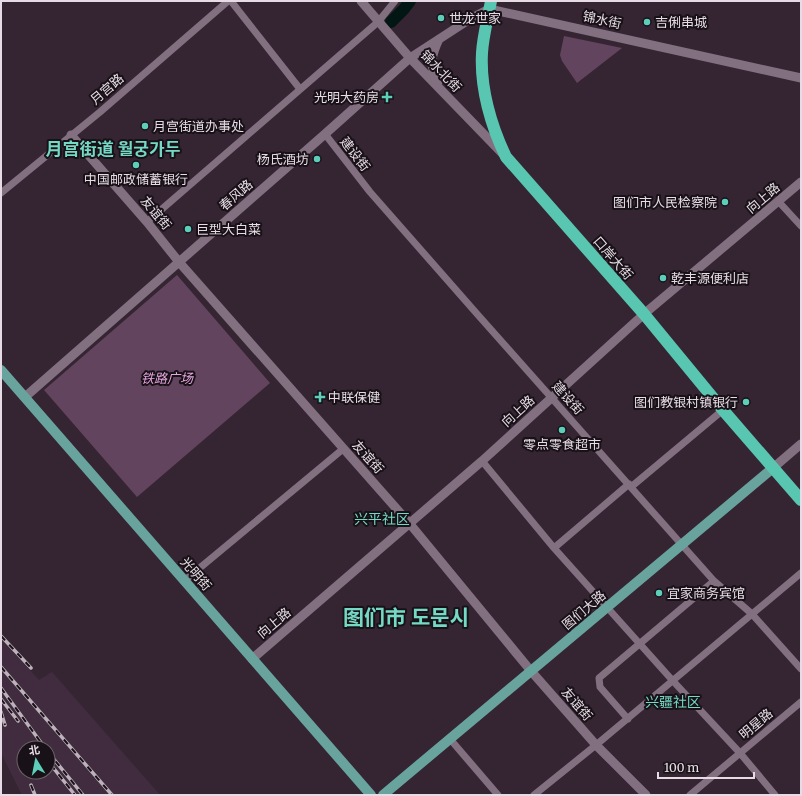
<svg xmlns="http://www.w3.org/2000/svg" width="802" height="796" font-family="Merriweather,'Noto Sans SC','Noto Sans KR',serif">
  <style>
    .built { fill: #412c3f; fill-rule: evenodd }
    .green { fill: #62445e }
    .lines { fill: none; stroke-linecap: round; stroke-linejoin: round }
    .river { stroke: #021713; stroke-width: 12 }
    .street { stroke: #826f80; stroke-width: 7 }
    .secondary { stroke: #826f80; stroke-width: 9 }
    .primary { stroke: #69a39d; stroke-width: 10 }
    .highway { stroke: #59c6b1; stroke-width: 12 }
    .rail-casing { stroke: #bdb1bb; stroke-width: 3.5 }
    .rail { stroke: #181117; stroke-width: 2; stroke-dasharray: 6; stroke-linecap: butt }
    .poi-dot { fill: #5dceb9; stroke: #181117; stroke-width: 1.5 }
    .labels { text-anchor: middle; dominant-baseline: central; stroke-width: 4; stroke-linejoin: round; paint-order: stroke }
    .poi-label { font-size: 13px; fill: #e7dce5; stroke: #181117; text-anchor: start }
    .street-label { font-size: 13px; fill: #e7dce5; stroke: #181117 }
    .park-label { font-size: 13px; font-style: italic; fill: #e6a6df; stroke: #181117 }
    .neighbourhood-label { font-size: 14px; fill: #74d9c5; stroke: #181117 }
    .district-label { font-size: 17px; font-weight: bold; fill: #74d9c5; stroke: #181117 }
    .town-label { font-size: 21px; font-weight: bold; fill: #74d9c5; stroke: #181117 }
  </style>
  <rect width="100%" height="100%" fill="#352533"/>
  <path class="built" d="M1,639l38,41 13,-8 108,123h-138l-21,-42zM24,748h24v24h-24z"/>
  <path class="green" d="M564,36l58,12 -45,35 -15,-22 -2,-6z
    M177,275l93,108 -133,114 -93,-107z"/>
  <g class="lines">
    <path class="river" d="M391,22l13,-13 6,-8"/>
    <path class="street" d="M231,1l69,88
      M325,134l45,58 108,123 236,266 38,33 49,55
      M1,193l99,-81 128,-111
      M779,202l22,24
      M147,222l231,-200 17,-21
      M482,461l72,87 119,133 67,72 35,42
      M631,487l92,-77
      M554,548l75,-64
      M184,581l159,-132
      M628,719l-28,-32 -1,-9 115,-97
      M450,739l48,56
      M534,795l62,-50 205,-172
      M690,795l111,-93"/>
    <path class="secondary" d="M361,1l49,57 92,95
      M438,82c-9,-17 -7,-26 1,-43
      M71,135l76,87 32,40 231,262 121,147 65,74 50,50
      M25,397l300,-263 85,-76 60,-39 19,-10 312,69
      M773,468l28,-24
      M252,659l230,-198 162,-147 157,-132"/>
    <path class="primary" d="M1,370l370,425
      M383,795l390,-327"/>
    <path class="highway" d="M491,1c-3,17 -8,34 -9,52 -2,35 9,73 24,104l138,157 79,96 78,90"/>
    <defs>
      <path id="rail" d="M1,636l30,32
        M1,667l111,128
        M1,688l44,60
        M1,699l17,22
        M1,712l4,13
        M48,752l35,43
        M51,765l24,30
        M31,785l4,10"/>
    </defs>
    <use href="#rail" class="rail-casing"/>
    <use href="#rail" class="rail"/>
  </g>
  <g class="poi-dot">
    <circle cx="441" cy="18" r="4"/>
    <circle cx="647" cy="22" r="4"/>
    <path d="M385 91h4v4h4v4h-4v4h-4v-4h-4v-4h4z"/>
    <circle cx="145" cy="126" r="4"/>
    <circle cx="317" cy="159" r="4"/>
    <circle cx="136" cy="165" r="4"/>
    <circle cx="725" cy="202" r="4"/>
    <circle cx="188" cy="229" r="4"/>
    <circle cx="663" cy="278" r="4"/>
    <path d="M318 391h4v4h4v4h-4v4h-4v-4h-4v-4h4z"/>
    <circle cx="746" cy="402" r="4"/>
    <circle cx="562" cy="430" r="4"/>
    <circle cx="659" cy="593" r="4"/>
  </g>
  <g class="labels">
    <g class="poi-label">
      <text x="449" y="18">世龙世家</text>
      <text x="655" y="22">吉俐串城</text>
      <text x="379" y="97" text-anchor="end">光明大药房</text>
      <text x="153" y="126">月宫街道办事处</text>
      <text x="309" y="159" text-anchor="end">杨氏酒坊</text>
      <text x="136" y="179" text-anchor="middle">中国邮政储蓄银行</text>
      <text x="717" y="202" text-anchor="end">图们市人民检察院</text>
      <text x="196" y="229">巨型大白菜</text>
      <text x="671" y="278">乾丰源便利店</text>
      <text x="328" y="397">中联保健</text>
      <text x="738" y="402" text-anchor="end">图们教银村镇银行</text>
      <text x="562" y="444" text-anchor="middle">零点零食超市</text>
      <text x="667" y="593">宜家商务宾馆</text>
    </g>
    <g class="street-label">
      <text transform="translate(602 20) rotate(12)">锦水街</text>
      <text transform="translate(441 71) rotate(46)">锦水北街</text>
      <text transform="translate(107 89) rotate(-41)">月宫路</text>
      <text transform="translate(355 154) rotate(52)">建设街</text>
      <text transform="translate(236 195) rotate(-41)">春风路</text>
      <text transform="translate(763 198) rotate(-40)">向上路</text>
      <text transform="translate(156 213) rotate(50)">友谊街</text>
      <text transform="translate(613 258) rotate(49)">口岸大街</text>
      <text transform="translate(568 398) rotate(48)">建设街</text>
      <text transform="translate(518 411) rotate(-42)">向上路</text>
      <text transform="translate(368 457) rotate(48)">友谊街</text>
      <text transform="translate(196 574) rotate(49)">光明街</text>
      <text transform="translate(584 610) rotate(-40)">图们大路</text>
      <text transform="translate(274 623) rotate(-40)">向上路</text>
      <text transform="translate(577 704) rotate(49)">友谊街</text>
      <text transform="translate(756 724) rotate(-40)">明星路</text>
    </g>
    <g class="park-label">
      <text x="167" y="378">铁路广场</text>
    </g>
    <g class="neighbourhood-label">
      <text x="382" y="519">兴平社区</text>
      <text x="673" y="702">兴疆社区</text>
    </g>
    <g class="district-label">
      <text x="113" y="149">月宫街道 월궁가두</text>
    </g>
    <g class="town-label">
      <text x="406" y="617">图们市 도문시</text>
    </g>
  </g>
  <rect width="802" height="796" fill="none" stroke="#e7dce5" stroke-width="4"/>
  <g transform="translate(36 760) rotate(350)"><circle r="19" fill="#181117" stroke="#6b6269"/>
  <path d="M0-3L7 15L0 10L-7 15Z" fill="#5dceb9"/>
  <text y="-6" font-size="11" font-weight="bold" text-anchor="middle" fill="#e7dce5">北</text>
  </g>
  <path d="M658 772v6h96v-6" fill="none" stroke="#e7dce5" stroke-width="2"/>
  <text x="664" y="772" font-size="12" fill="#e7dce5" stroke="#181117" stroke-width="3" paint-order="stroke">100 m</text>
</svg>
